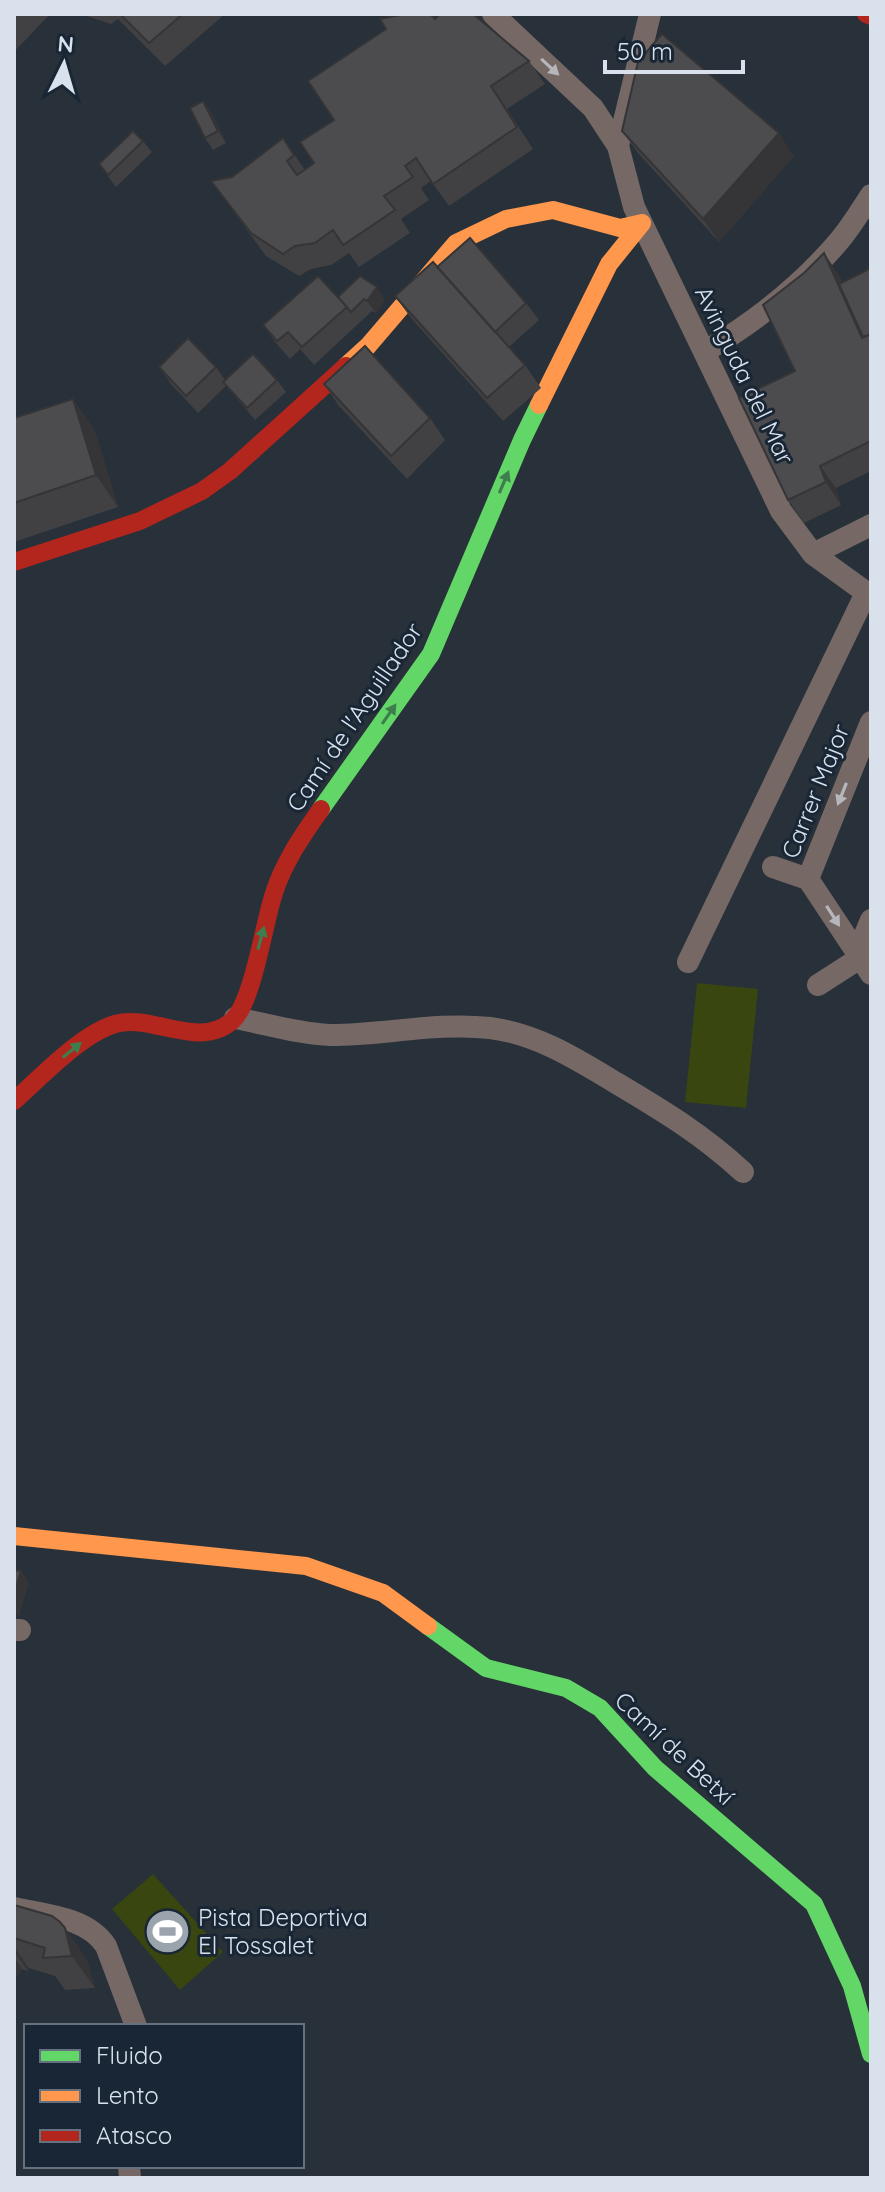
<svg xmlns="http://www.w3.org/2000/svg" width="885" height="2192" font-family="Quicksand,sans-serif">
  <style>
    .green { fill: #394610 }
    .lines { fill: none; stroke-linecap: round; stroke-linejoin: round }
    .street { stroke: #756865; stroke-width: 22 }
    .fast { stroke: #63d668; stroke-width: 18 }
    .slow { stroke: #ff974d; stroke-width: 18 }
    .jam { stroke: #b3261e; stroke-width: 18 }
    .wall { fill: #414143 }
    .shaded-wall { fill: #353537 }
    .building { fill: #4c4c4e; stroke: #353537; stroke-width: 2 }
    .oneway { fill: #b6b7bd }
    .oneway2 { fill: #3e7e4e }
    .labels { text-anchor: middle; dominant-baseline: central; stroke-width: 6; stroke-linejoin: round; paint-order: stroke }
    .street-label { font-size: 24px; fill: #d9e2ec; stroke: #182635 }
    .poi-label { font-size: 24px; fill: #d9e2ec; stroke: #182635; text-anchor: start }
  </style>
  <rect width="100%" height="100%" fill="#283039"/>
  <path class="green" d="M697,983l61,6 -12,119 -61,-6z
    M153,1874l70,78 -43,38 -68,-81z"/>
  <g class="lines">
    <path class="street" d="M493,14l100,94 25,38
      M650,14l-32,132 16,61 147,304 32,43 58,42
      M704,352c51,-30 97,-66 135,-111 12,-14 22,-31 32,-46
      M813,554l58,-29
      M773,867l35,12 63,95
      M808,879l63,-157
      M857,954l14,-34
      M688,962l178,-369
      M818,985l42,-27
      M235,1018c32,6 64,16 96,17 53,0 106,-13 159,-7 48,6 88,32 128,56 47,28 85,51 125,88
      M14,1630h6
      M14,1908c31,7 73,9 92,38l30,80
      M129,2166l1,12"/>
    <path class="fast" d="M321,809l110,-155 91,-214 17,-35
      M428,1626l58,42 80,20 34,20 55,60 159,136 38,82 19,68"/>
    <path class="slow" d="M346,366l22,-20 88,-103 50,-24 47,-9 67,18 22,-5
      M539,405l70,-141 33,-41
      M14,1536l292,30 77,27 45,33"/>
    <path class="jam" d="M866,14l5,2
      M14,562l126,-41 62,-30 28,-20 116,-105
      M14,1101c27,-24 67,-67 101,-77 37,-11 85,27 118,-4 20,-19 31,-97 41,-127 10,-31 28,-57 47,-84"/>
  </g>
  <path class="wall" d="M14,14h36l-36,38z
    M86,14h139l-60,52 -47,-47 -7,5 -24,-8z
    M435,19l94,42 16,23 -38,25 26,40 -84,57 -18,-25 -10,7 8,12 -28,19 9,14 -51,34 -10,-14 -18,12 -20,4 -12,7 -33,-20 -55,-75 21,-4 51,-39 22,32 9,-7 20,-43z
    M212,113l14,30 -13,7 -8,-12z
    M622,131l172,25 -75,86 -81,-89z
    M143,141l9,11 -36,35 -17,-23z
    M871,268v203l-35,17 5,17 -37,18 -16,-23 7,-129 44,-96 3,7z
    M395,296l131,7 13,17 -30,27 16,18 16,23 -38,33 -92,-103z
    M338,297l47,2 -9,14 -4,-2 -58,54 -14,-16 -10,10 -15,-17 -12,-17z
    M159,367h57l9,13h52l9,12 -31,28 -29,-34 -28,27 -27,-29z
    M324,384l106,34 15,22 -38,39 -68,-73z
    M73,399l22,32 23,76 -104,35v-124z
    M14,1905l51,23 22,32 8,28 -30,2 -10,-14 -26,-8 -1,3 -6,-2 -8,11z"/>
  <path class="shaded-wall" d="M203,101l9,12 14,30 -8,-12z
    M779,133l15,23 -75,86 -16,-23z
    M824,253l15,22 31,66 -8,-3z
    M377,287l8,12 -9,14 -9,-12z
    M73,399l22,32 23,76 -22,-32z
    M820,466l16,22 5,17 -15,-23z
    M21,1571l8,12 -10,34 -5,-6v-17z
    M65,1928l22,32 8,28 -23,-32z
    M14,1947l15,21 -1,3 -14,-20z
    M14,1957l8,12 -8,11z"/>
  <path class="building" d="M120,14h63l-34,29z
    M406,14h24l5,5 5,-5h33l56,47 -38,25 26,41 -84,57 -17,-26 -11,8 8,11 -29,19 11,14 -52,35 -10,-15 -18,13 -20,3 -12,8 -32,-21 -40,-52 21,-4 51,-39 11,17 -7,6 10,14 17,-12 -14,-21 34,-22 -26,-39 78,-52 -6,-10z
    M662,34l117,99 -76,86 -81,-88 16,-69z
    M203,101l15,30 -13,7 -15,-30z
    M133,131l10,10 -35,34 -9,-11z
    M470,238l56,65 -31,29 -58,-65z
    M824,253l38,85 9,-4v107l-51,25 6,16 -38,18 -49,-102 56,-27 -32,-66 41,-32z
    M433,262l92,103 -38,33 -92,-102z
    M871,268v66l-8,3 -24,-53z
    M318,276l29,31 -45,40 -14,-15 -11,9 -14,-16z
    M360,276l17,11 -10,14 -3,-2 -13,13 -13,-15z
    M188,338l28,29 -30,29 -27,-29z
    M365,346l65,72 -39,38 -67,-72z
    M253,354l24,26 -30,28 -24,-26z
    M73,399l23,76 -82,28v-85z
    M14,1570l7,1 -7,23z
    M14,1905l38,11 8,6 5,6 7,28 -29,2 2,-10 -31,-10z"/>
  <defs><path id="oneway-solid" d="M-6-.8H1V-3.2L6.5 0L1 3.2V.8H-6Z" transform="scale(2)"/></defs>
  <g class="oneway">
    <use href="#oneway-solid" transform="translate(550 67) rotate(43)"/>
    <use href="#oneway-solid" transform="translate(842 794) rotate(112)"/>
    <use href="#oneway-solid" transform="translate(833 916) rotate(57)"/>
  </g>
  <g class="oneway2">
    <use href="#oneway-solid" transform="translate(504 482) rotate(-67)"/>
    <use href="#oneway-solid" transform="translate(389 714) rotate(-55)"/>
    <use href="#oneway-solid" transform="translate(261 938) rotate(-75)"/>
    <use href="#oneway-solid" transform="translate(72 1050) rotate(-39)"/>
  </g>
  <defs>
    <symbol id="stadium-disc" viewBox="-11 -11 22 22"><circle r="9.5" fill="#9ba4ad" stroke="#182635"/><path d="M0-5a6.5 5 0 1 0 0 10a6.5 5 0 1 0 0-10ZM-3.5-1.8h7v3.6h-7Z" fill="#fff"/></symbol>
  </defs>
  <g fill-rule="evenodd">
    <use href="#stadium-disc" x="142" y="1906" width="51" height="51"/>
  </g>
  <g class="labels">
    <g class="street-label">
      <text transform="translate(745 375) rotate(64)">Avinguda del Mar</text>
      <text transform="translate(354 717) rotate(-56)">Camí de l'Aguillador</text>
      <text transform="translate(815 791) rotate(-68)">Carrer Major</text>
      <text transform="translate(675 1748) rotate(43)">Camí de Betxí</text>
    </g>
    <g class="poi-label">
      <text x="198" y="1917">Pista Deportiva<tspan x="198" dy="28">El Tossalet</tspan></text>
    </g>
  </g>
  <rect width="885" height="2192" fill="none" stroke="#d9e2ec" stroke-width="32"/>
  <rect x="24" y="2024" width="280" height="144" fill="#182635" stroke="#65717e" stroke-width="2"/>
  <rect x="40" y="2050" width="40" height="12" fill="#63d668" stroke="#65717e" stroke-width="2"/>
  <text x="96" y="2064" font-size="24" fill="#d9e2ec">Fluido</text>
  <rect x="40" y="2090" width="40" height="12" fill="#ff974d" stroke="#65717e" stroke-width="2"/>
  <text x="96" y="2104" font-size="24" fill="#d9e2ec">Lento</text>
  <rect x="40" y="2130" width="40" height="12" fill="#b3261e" stroke="#65717e" stroke-width="2"/>
  <text x="96" y="2144" font-size="24" fill="#d9e2ec">Atasco</text>
  <g transform="translate(64 64) rotate(5)" stroke="#182635" stroke-width="6" paint-order="stroke">
  <path d="M0-6L14 30L0 20L-14 30Z" fill="#d9e2ec"/>
  <text y="-12" font-size="22" font-weight="bold" text-anchor="middle" fill="#d9e2ec">N</text>
  </g>
  <path d="M605 60v12h138v-12" fill="none" stroke="#d9e2ec" stroke-width="4"/>
  <text x="617" y="60" font-size="24" fill="#d9e2ec" stroke="#182635" stroke-width="6" paint-order="stroke">50 m</text>
</svg>
